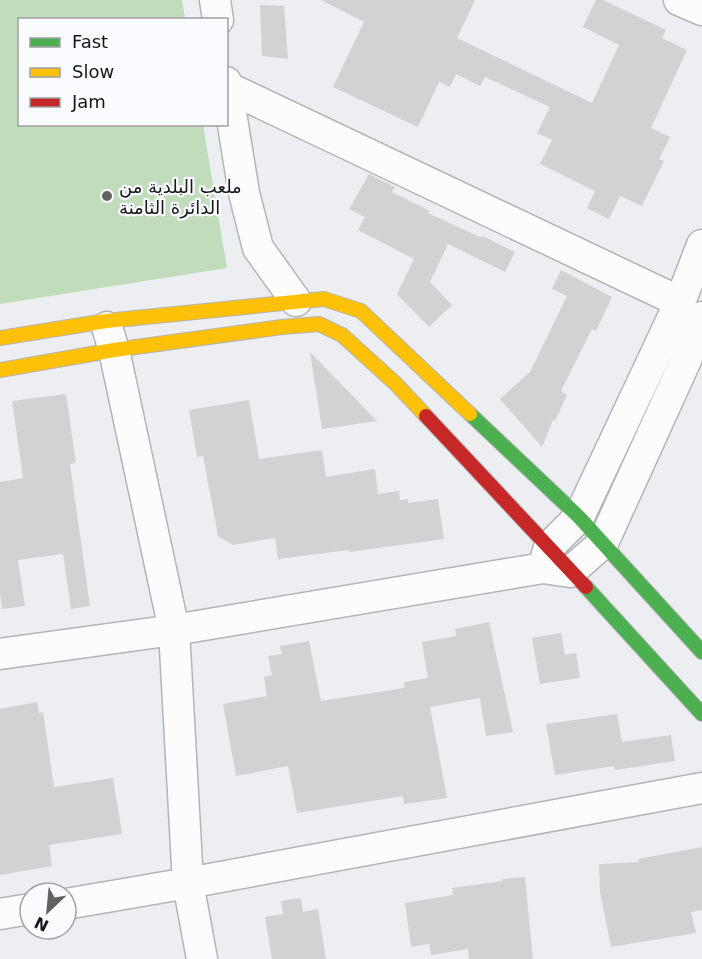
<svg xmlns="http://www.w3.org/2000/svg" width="702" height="959" font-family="'DejaVu Sans','Noto Naskh Arabic',sans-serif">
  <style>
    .pitch { fill: #c0dcbb }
    .building { fill: #d2d2d4 }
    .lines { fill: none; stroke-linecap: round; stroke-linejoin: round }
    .street-casing { stroke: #b3b4b6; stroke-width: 33 }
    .fast-casing { stroke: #b3b4b6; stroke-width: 16 }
    .slow-casing { stroke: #b3b4b6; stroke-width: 16 }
    .jam-casing { stroke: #b3b4b6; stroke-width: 16 }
    .street { stroke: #fcfcfd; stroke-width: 30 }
    .fast { stroke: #4caf50; stroke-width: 14 }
    .slow { stroke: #ffc107; stroke-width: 14 }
    .jam { stroke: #c62828; stroke-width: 14 }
    .poi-dot { fill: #626265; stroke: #f9fbfe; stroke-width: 2 }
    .labels { text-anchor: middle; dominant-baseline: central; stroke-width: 4.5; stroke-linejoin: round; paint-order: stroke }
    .poi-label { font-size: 18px; fill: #171719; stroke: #f9fbfe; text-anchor: start }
  </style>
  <rect width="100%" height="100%" fill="#edeef1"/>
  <path class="pitch" d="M0,0h182l3,19 -165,1v104l183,1 24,143 -227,36z"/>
  <path class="building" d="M321,0h154l-18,38 135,65 27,-58 -36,-18 13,-27h7l63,30 -4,8 25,12 -36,78 19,9 -11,22 5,2 -22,45 -22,-10 -11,23 -22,-11 8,-17 -55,-27 12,-24 -15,-7 13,-26 -65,-30 -5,9 -24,-12 -6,13 -11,-5 -21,45 -85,-40 31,-65z
    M260,5l24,1 4,53 -26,-3z
    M369,174l26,13 -3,5 38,19 -2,2 54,25 1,-2 32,16 -10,20 -57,-28 -18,38 22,23 -23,22 -32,-33 17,-35 -56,-29 7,-13 -16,-8z
    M561,270l51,27 -16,34 -4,-2 -31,62 6,4 -12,26 -2,-1 -11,27 -42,-48 30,-27 37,-76 -15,-7z
    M310,352l67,69 -55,8z
    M66,394l10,69 -6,1 20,142 -19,3 -8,-55 -45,6 7,46 -23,3 -2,-16v-111l23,-4 -11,-77z
    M249,400l10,59 63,-9 4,27 49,-8 3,25 21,-3 1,9 8,-1v4l30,-4 6,40 -95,13v-2l-71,9 -3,-21 -42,7 -15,-9 -15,-80 -6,1 -8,-47z
    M489,622l24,110 -27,4 -6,-38 -50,9 17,91 -43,6 -1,-8 -106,17 -9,-47 -52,10 -13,-72 44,-8 -3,-19 8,-2 -4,-19 14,-2 -2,-8 29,-5 12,60 83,-13v-6l24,-4 -6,-36 34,-6 -1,-7z
    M561,633l4,22 11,-2 4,25 -40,6 -8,-46z
    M37,702l2,11 4,-1 11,75 59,-9 9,56 -73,11 3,21 -52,9v-166z
    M617,714l5,28 49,-7 4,26 -60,9 -1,-4 -59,9 -9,-51z
    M702,847v63l-11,2 5,21 -85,14 -11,-55 -1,-28 40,-2 -1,-3z
    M525,877l8,82h-64l-1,-10 -37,6 -2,-11 -18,3 -6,-44 48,-8 -1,-7 50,-7v-2z
    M301,898l2,14 15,-3 8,50h-54l-7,-42 18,-3 -2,-13z"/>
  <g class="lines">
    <defs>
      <path id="street" d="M215,0l3,20
        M679,0l23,10
        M226,82l18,111 14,55 38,53
        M227,87l453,215
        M107,327l7,23 60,280 14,253 14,76
        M543,568l6,-21 30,-30 101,-215 22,-57
        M0,654l174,-24 369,-62 27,4 33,-29 83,-183 16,-43
        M66,904l122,-21 514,-95
        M0,914l30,-5"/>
      <path id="fast" d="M470,414l109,103 123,135
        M586,587l116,127"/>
      <path id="slow" d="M0,338l106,-17 218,-22 37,12 109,103
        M0,370l114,-20 168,-23 37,-3 23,11 54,49 30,32"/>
      <path id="jam" d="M426,416l160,171"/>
    </defs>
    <use href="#street" class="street-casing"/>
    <use href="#fast" class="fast-casing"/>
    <use href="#slow" class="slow-casing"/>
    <use href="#jam" class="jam-casing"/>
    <use href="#street" class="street"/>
    <use href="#fast" class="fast"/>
    <use href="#slow" class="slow"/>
    <use href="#jam" class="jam"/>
  </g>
  <circle class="poi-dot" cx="107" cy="196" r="6"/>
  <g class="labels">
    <g class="poi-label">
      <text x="119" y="186">ملعب البلدية من<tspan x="119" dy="21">الدائرة الثامنة</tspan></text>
    </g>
  </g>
  <rect x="18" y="18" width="210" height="108" fill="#f9fbfe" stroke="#9fa0a2" stroke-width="1.5"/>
  <rect x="30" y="38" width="30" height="9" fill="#4caf50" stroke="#9fa0a2" stroke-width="1.5"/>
  <text x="72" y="48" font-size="18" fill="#171719">Fast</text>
  <rect x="30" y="68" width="30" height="9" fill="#ffc107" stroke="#9fa0a2" stroke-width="1.5"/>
  <text x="72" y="78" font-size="18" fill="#171719">Slow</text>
  <rect x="30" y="98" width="30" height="9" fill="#c62828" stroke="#9fa0a2" stroke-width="1.5"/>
  <text x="72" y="108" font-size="18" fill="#171719">Jam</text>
  <g transform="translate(48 911) rotate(206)"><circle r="28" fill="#f9fbfe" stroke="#9fa0a2" stroke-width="1.5"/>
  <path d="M0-4.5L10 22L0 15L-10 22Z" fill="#626265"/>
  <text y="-9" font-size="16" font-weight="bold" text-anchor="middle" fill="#171719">N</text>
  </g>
</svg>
